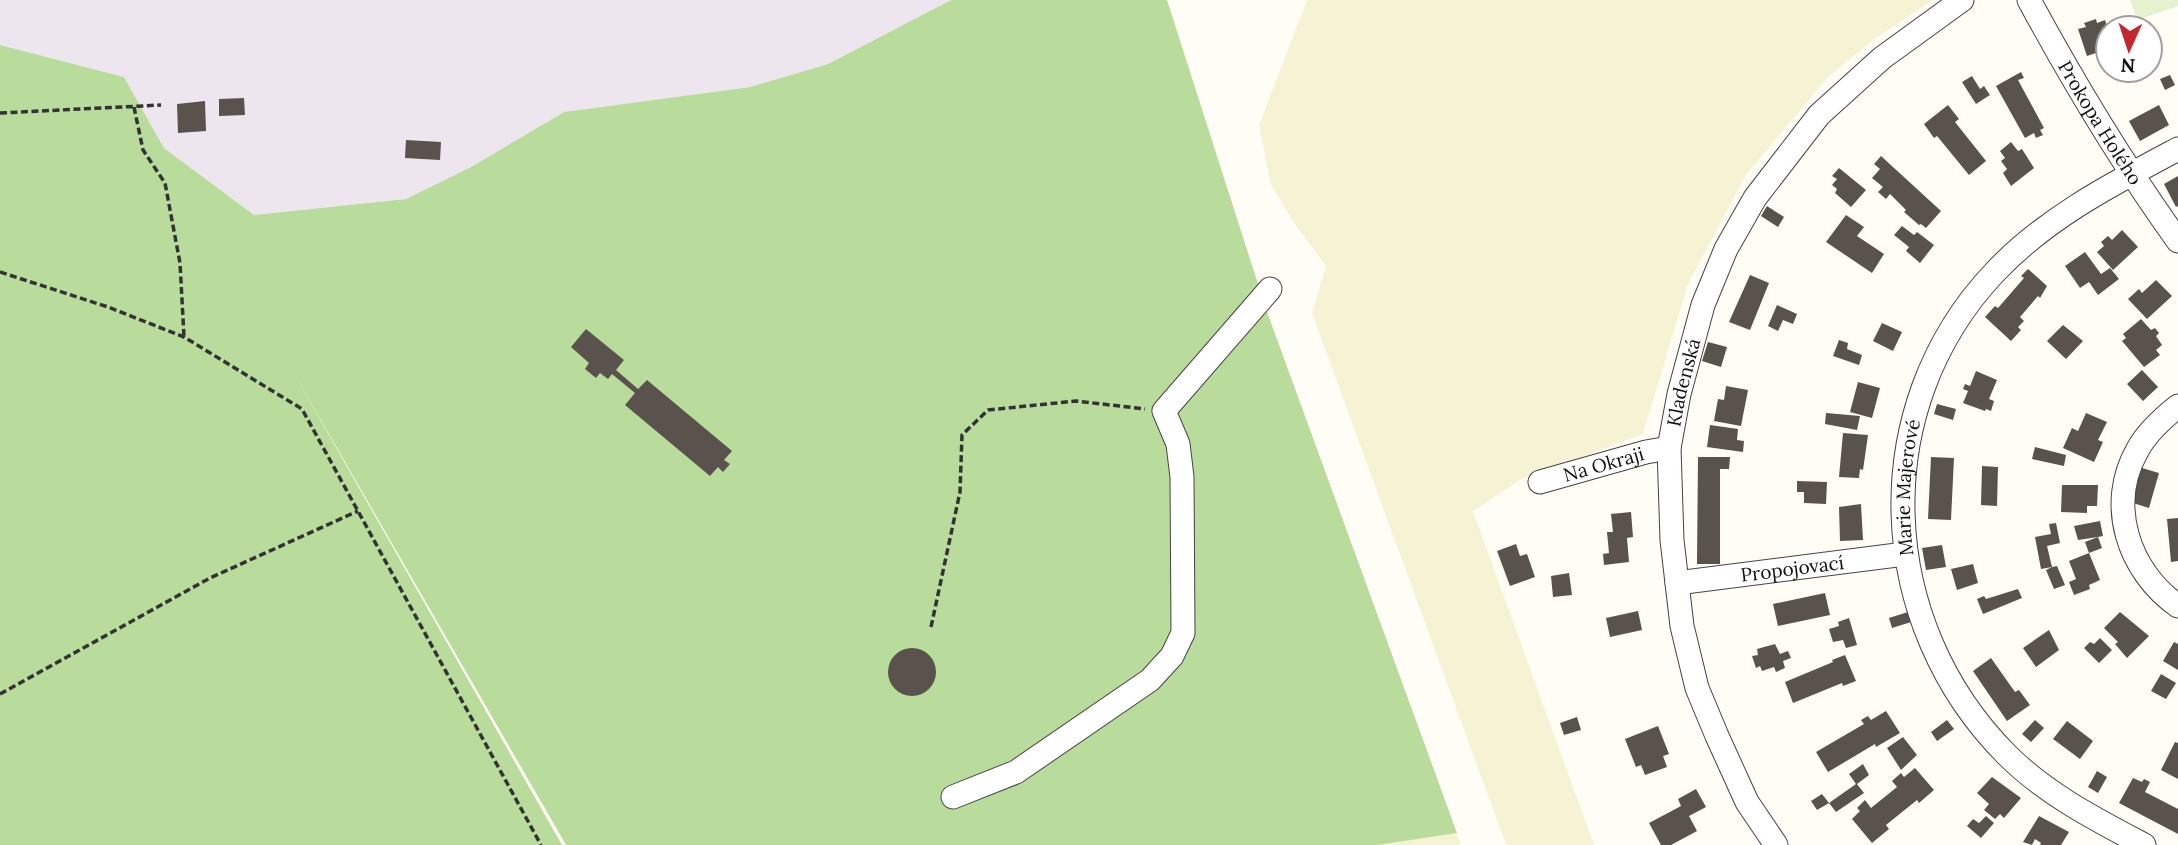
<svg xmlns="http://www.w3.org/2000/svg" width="2178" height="845" font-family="Lora,serif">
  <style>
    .industrial { fill: #eee6ef }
    .farmland { fill: #f6f3d4 }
    .forest { fill: #b9dc9c }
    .pitch { fill: #e6f2cf }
    .building { fill: #5a524d }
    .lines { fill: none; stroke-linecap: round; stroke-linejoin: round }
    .minor-casing { stroke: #444; stroke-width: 25 }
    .path { stroke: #333; stroke-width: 3.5; stroke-dasharray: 7 3.5; stroke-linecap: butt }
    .minor { stroke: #fff; stroke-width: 23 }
    .labels { text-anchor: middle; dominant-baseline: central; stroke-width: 7; stroke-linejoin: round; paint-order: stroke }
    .street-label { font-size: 19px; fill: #111; stroke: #fff }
  </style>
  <rect width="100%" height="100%" fill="#fffdf5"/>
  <path class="industrial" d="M0,0h951l-123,64 -78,23 -186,25 -93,55 -65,32 -152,16 -90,-67 -40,-71 -124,-32z"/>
  <path class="farmland" d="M1307,0h626l-57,38 -47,38 -83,99 -58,109 -45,150 -123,46 -47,31 121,334h-88l-194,-532 14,-47 -29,-39 -26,-42 -12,-60z
    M1457,833l4,12h-96z"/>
  <path class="forest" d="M951,0h216l99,309 191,524 -80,12h-811l-274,-475 270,475h-562v-800l124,32 40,71 90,67 152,-16 65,-32 93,-55 186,-25 78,-23z"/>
  <path class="pitch" d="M2130,0h48v6l-41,14z"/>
  <path class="building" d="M2096,19l1,4 8,-3 3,9v20l-21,7 -9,-27 8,-2 -2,-4z
    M2021,72l3,6 -6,2 26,48 -4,2 3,5 -7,3 -2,-5 -9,5 -29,-52z
    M2170,75l5,10 -10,5 -5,-11z
    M1972,76l8,13 4,-3 6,9 -14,9 -14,-22z
    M244,98l1,17 -26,1v-17z
    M205,101l1,30 -28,2 -1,-29z
    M1948,105l11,14 -4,3 31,39 -17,14 -32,-39 -3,2 -10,-14z
    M2159,105l10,20 -29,16 -11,-20z
    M406,140l35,2 -1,18 -35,-2z
    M2011,142l7,9 4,-2 12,19 -23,18 -8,-13 4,-4 -6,-8 4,-3 -5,-7z
    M1881,156l60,55 -15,17 -5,-4 -2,1 -15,-13 2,-2 -16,-16 -4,5 -8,-7 5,-5 -11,-9 8,-9 -6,-5z
    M1839,168l27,22 -15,17 -16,-14 2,-4 -5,-4 5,-6 -5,-3z
    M2178,176v30l-2,1 -12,-23z
    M1767,206l17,11 -6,10 -17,-11z
    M1846,215l18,12 -7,9 27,18 -12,19 -46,-31z
    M1902,226l12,9 3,-3 17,13 -14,18 -14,-12 3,-4 -15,-12z
    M2122,230l16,17 -25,23 -16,-18 7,-6 -3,-4 7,-6 4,4z
    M2085,252l16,22 9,-6 9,11 -21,16 -9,-13 -9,6 -15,-22z
    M2028,269l19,17 -7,12 -2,-2 -18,21 4,4 -6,6 3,3 -10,11 -26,-24 10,-11 3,2 26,-30 -3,-2z
    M1750,275l19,8 -19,47 -21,-8z
    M2156,280l16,16 -25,23 -19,-20 11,-10 3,4z
    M1777,305l20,9 -4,10 -10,-4 -5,11 -10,-5z
    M2141,319l10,11 4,-2 4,5 -3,3 6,9 -6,5 4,5 -16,12 -22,-26 4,-3 -3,-4z
    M1882,323l20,9 -9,19 -20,-10z
    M2063,325l20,16 -17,18 -19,-18z
    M586,329l38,31 -8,10 22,19 9,-9 85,71 -8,9 6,4 -7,8 -5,-5 -8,9 -85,-71 10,-12 -23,-19 -4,5 -8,-6 -4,5 -11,-9 4,-6 -18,-16z
    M1839,340l9,3 -1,6 15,6 -3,10 -26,-9z
    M1708,342l19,5 -6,20 -19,-6z
    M2142,370l16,17 -15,14 -16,-17z
    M1976,371l21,9 -8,19 5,2 -3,10 -5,-2 -1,2 -22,-8 5,-12 -5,-2 2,-5 5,2z
    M1858,382l22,6 -8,30 -22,-6z
    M1726,386l22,4 -7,36 -27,-5 4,-22 6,1z
    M1937,404l19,5 -3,11 -19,-6z
    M1826,413l34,3 -3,14 -32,-6z
    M2086,413l21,9 -9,18 5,2 -9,20 -31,-14 9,-20 6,3z
    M1710,425l28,4 -1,11 7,1 -1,11 -36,-5z
    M1843,433l25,2 -5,35 -3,-1 -1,9 -20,-1z
    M2035,447l31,8 -2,11 -32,-7z
    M1698,457h32l-1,12h-9v95h-23z
    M1931,457l23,1 -3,62 -23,-1z
    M1982,466l16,1 -1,39 -16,-1z
    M2142,468l17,5 -10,35 -16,-5 1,-13z
    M1797,481l30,1 -1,22 -22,-1v-11h-7z
    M2062,485h36l-1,21h-10v7l-26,-1z
    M1861,504l2,36 -23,1 -1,-34z
    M1631,512l2,25 -6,1 2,24 -25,3 -1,-11 6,-1 -2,-21h6l-2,-18z
    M2178,518v43l-7,1 -4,-43z
    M2100,521l3,15 -5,1 4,11 -13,5 -4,-11 13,-5 -20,3 -4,-14z
    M2056,523l4,20 -13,3 5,21 5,-1 8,19 -11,4 -8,-19 6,-3 -11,2 -6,-32 16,-3 -2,-10z
    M1516,544l4,12 7,-2 8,23 -25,9 -13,-35z
    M1942,545l4,22 -20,3 -4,-22z
    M2089,553l11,27 -11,5 1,4 -16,6 -5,-13 7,-3 -7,-18z
    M1973,564l5,19 -21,7 -6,-21z
    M1569,573l3,22 -19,2 -2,-21z
    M2018,589l4,9 -39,16 -6,-15 7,-3 2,3z
    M1825,593l5,22 -52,11 -5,-22z
    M1638,611l4,19 -32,7 -4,-19z
    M1908,612l3,10 -19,6 -3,-10z
    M2120,612l29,24 -22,22 -12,-14 3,-2 -14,-14z
    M1849,618l8,27 -11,3 -3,-8 -10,2 -4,-13 10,-3 -1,-4z
    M2049,630l10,20 -23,17 -13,-19z
    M2100,638l12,12 -13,13 -15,-15 6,-6 4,2z
    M2174,642l4,2v26l-15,-9z
    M1775,644l5,10 8,-3 3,7 -8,3 2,7 -9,4 -2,-5 -12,4 -2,-5 -4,2 -4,-12 6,-1 -1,-6z
    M888 672a24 24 0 1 1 48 0a24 24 0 1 1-48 0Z
    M1845,655l11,26 -13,5 -1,-3 -49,20 -8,-21 48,-20 -1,-2z
    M1991,658l24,34 4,-2 11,15 -23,16 -34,-50z
    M2161,674l15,9 -10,16 -15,-8z
    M1886,711l14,22 -24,14 -1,-3 -47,28 -12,-20 48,-28 -3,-4 7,-4 3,4z
    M1577,717l4,13 -17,5 -4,-12z
    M1947,720l7,9 -17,12 -6,-9z
    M2035,720l9,8 -13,14 -9,-8z
    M2067,721l26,20 -13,18 -27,-20z
    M1658,726l11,28 -6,2 4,11 -22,8 -4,-10 -5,2 -11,-28z
    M1903,737l14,18 -16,15 -14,-22z
    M2175,742l3,1v36l-17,-9z
    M1863,764l6,11 -12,9 7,9 -28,19 -7,-9 27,-19 -7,-10z
    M1915,768l19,22 -15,13 -2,-3 -31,25 3,4 -17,14 -20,-24 8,-8 -3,-3 8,-8 6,8 26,-21 -5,-6 9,-8 3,4z
    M2097,771l10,6 -9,16 -10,-6z
    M1992,777l29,21 -17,20 -4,-4 -5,5 -11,-9 5,-6 -12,-11z
    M2133,778l9,4 2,-3 6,3 -5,10 33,17v25l-59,-31z
    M1696,789l10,18 -17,9 8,15 -26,14h-10l-12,-22 32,-17 -3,-7z
    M1822,794l7,9 -12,7 -6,-9z
    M1986,816l8,7 -13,15 -14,-12 6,-7 6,4z
    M2039,816l30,16 -8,13h-21l1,-2 -6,-4 -3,6 -9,-3z"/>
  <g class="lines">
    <defs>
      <g id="minor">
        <path id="s1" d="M2029,0c46,85 93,163 149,241"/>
        <path d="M2178,406c-15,12 -31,26 -40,43 -32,55 -10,122 40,157"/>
        <path id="s2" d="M1540,482l106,-30 23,-4"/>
        <path id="s3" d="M1677,583l228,-29"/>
        <path d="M953,797l63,-25 134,-92 22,-24 11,-23 -1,-156 -4,-33 -14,-33 106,-122"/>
        <path id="s4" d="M1776,845l-29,-43 -30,-66 -20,-48 -15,-62 -10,-86 -3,-92 10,-54 24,-89 23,-56 29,-51 64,-83 63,-57 80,-58"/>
        <path id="s5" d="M2144,845c-49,-26 -98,-51 -137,-90 -131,-131 -142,-346 -12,-483 51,-54 117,-88 183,-123"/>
      </g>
    </defs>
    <use href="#minor" class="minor-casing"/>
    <path class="path" d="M134,107l9,43 22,33 15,80 4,74
      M0,113l161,-8
      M0,272l108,35 76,30 118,72 239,436
      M931,627l29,-135 2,-57 26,-25 88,-9 69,8
      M0,694l210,-116 148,-67"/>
    <use href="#minor" class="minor"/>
  </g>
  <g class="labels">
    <g class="street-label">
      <text stroke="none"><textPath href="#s1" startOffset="142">Prokopa Holého</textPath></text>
      <text stroke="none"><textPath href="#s4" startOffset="486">Kladenská</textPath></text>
      <text stroke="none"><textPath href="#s2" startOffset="66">Na Okraji</textPath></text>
      <text stroke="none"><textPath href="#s5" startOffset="460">Marie Majerové</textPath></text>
      <text stroke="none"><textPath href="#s3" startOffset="116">Propojovací</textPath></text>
    </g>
  </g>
  <g transform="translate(2129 49) rotate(183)"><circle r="33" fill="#ffffff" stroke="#a0a0a0" stroke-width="2"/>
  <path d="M0-5L12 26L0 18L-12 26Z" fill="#c4262e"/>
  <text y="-10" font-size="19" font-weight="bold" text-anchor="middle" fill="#111111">N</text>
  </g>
</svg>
